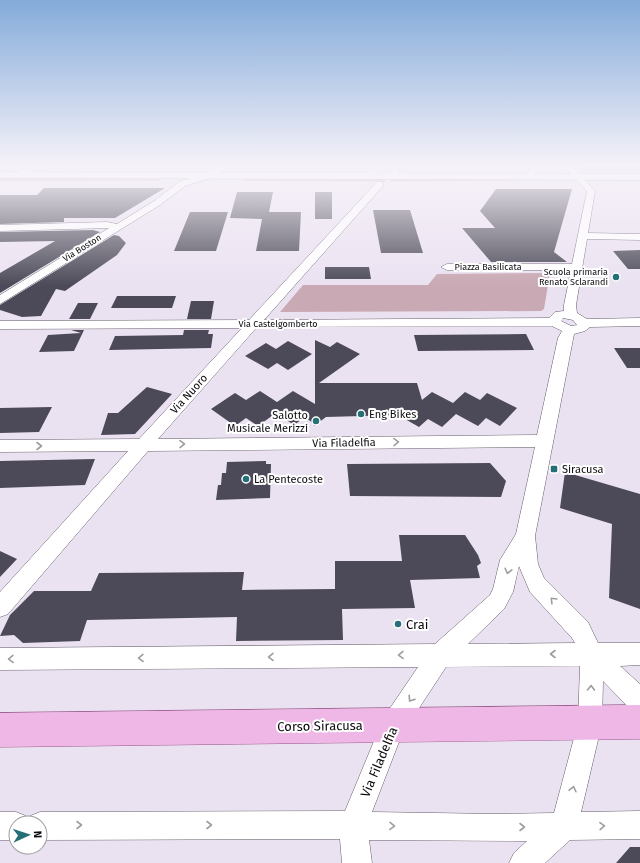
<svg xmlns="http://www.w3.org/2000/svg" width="640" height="863" font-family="'Fira Sans',sans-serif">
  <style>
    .green { fill: #c9a9b3 }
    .building { fill: #4c4a58 }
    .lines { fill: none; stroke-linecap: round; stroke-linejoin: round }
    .minor-casing { stroke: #655d6a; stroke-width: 1 }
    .tertiary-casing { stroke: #655d6a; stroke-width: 1 }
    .secondary-casing { stroke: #655d6a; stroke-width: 1 }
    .primary-casing { stroke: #9a5c8f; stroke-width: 1 }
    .minor { fill: #fff; fill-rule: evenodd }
    .tertiary { fill: #fff; fill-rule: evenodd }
    .secondary { fill: #fff; fill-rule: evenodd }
    .primary { fill: #efb7e5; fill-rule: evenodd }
    .oneway { stroke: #9f9d9f }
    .poi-dot { fill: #256f76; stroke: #fff; stroke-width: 1.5 }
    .labels { text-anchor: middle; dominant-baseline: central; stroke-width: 4; stroke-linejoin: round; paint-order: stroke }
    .far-street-label { font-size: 9px; fill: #0e0b10; stroke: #fff }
    .far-poi-label { font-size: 9px; fill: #0e0b10; stroke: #fff; text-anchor: end }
    .street-label { font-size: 11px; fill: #0e0b10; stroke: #fff }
    .poi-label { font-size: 11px; fill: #0e0b10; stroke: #fff; text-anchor: start }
    .near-poi-label { font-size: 13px; fill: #0e0b10; stroke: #fff; text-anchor: start }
    .near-street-label { font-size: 13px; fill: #0e0b10; stroke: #fff }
  </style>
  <rect width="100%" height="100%" fill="#ebe2f1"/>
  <path class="green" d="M583,165h57v7h-56l-3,-3 5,-1z
    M0,178h161l-2,3h-159z
    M244,178h141l1,4 -142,-1z
    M390,178l161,1 1,1 -161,2z
    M550,273l-6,36 -3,2 -261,1 23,-27h125l9,-11z"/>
  <path class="building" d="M44,188h121l-50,30h-51v4l-64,2v-29h37z
    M496,189h76l-18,63 13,10h-76l-29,-34h33l-15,-17z
    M237,192h36l-4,20h32l-2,39h-43l6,-32 -32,-1z
    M315,192h17v27h-17z
    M373,210h37l13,43h-42z
    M190,212h38l-12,39h-42z
    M93,230l7,2 -100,61v-20l55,-32 -55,1v-10z
    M114,235l5,1 7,7 -9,12 -52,36 -9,-2 -15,27 -19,1 -22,-7v-5z
    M640,250v19h-12l-15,-18z
    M325,267h44l2,12h-46z
    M117,296h59l-4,12h-61z
    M191,301h23l-3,18h-24z
    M78,303h20l-8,16h-21z
    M71,330h13l-10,21 -35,1 9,-17 33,-2z
    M184,330h25l-1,4h5l-2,14 -102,2 6,-14 68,-1z
    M526,334l8,16 -116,1 -4,-16z
    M315,340l15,7 7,-5 23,12 -41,29h98l5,17 10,-8 21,11 12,-11 15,8 7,-7 30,15 -17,18 -14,-8 -8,8 -22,-12 -14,13 -14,-8 -9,8 -21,-12 -72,2 -12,9v-2l-9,-7 -11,8 -18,-12 -18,13 -12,-8 -11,8 -24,-17 24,-16 11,7 14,-9 17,11 16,-11 22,13z
    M288,341l24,13 -24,16 -11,-7 -9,6 -23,-13 21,-13 10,6z
    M614,348h26v20h-13z
    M147,387l25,7 -37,40 -34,1 7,-22h10z
    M52,407l-13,25 -39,1v-25z
    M95,459l-10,26 -85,3v-27z
    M266,461v3h5l-1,34 -54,2 2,-15h3l1,-12h4l1,-11z
    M490,463l16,18 -5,16 -151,-1 -3,-32z
    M565,472l75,22v115l-31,-11 3,-74 -52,-16z
    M399,535h66l13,20 3,8 -4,3 3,12 -70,2 5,28 -73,1 1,31 -107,1 1,-24 -150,3 -7,21 -57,2 -9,-8 -14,1 10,-21 24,-24h57l8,-18 145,-1 -2,18 93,-1v-28h67z
    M0,551l17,8 -17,18z
    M630,847h10v16h-24z"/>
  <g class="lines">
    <defs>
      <path id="minor" d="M27,165h9l-12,12h-6v-4z
        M223,165h10l-23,13 -25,8 -25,19 -160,99v-9l109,-67 -109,3v-6l107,-3 10,2 37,-23 25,-19 25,-8z
        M378,165h9l-18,13h-6v-4z
        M389,165h8l3,11 -1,2h-6z
        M534,165h8l-11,13h-6l-1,-2z
        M563,165h8l24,26 -7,42 52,1v6l-53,-1 -11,66 1,8 10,6 53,-1v8l-50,1 -5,4 -11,3 -39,202 3,28 6,14 44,44 10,21h42v22l-20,1 20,18v29l-9,-3 -28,-29 -1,42 -21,89 59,-1v28l-70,1 -25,23h-36l5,-10 13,-12 -158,-1 3,23h-30l-2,-24 -300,1v-17h-24v17h-16v-28h16l10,4 2,5 2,-5 10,-4 305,-1 39,-94 34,-50 -418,3v-22l435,-4 55,-49 3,-6 7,-29 16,-26 19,-87 -387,4 -140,163 -8,3v-25l128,-141 -128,1v-12l139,-1 103,-111 -242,1v-8l249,-1 128,-138h6v4l-119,134 285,-2 6,-6 9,-1v-6l7,-35h-124l-6,-3 6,-3h125l15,-73zM563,318l10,2 4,5 -6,1 -10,-5zM552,326l10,5 -4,7 -21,97 -379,4 99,-112zM519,566l11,26 42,46 3,5 -107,1 36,-35 9,-17zM580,666l-2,57 -24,90 -58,1 -124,-2 30,-78 44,-67z"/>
      <path id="tertiary" d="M0,165h17l-1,2 -16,4z"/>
      <path id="secondary" d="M0,172l640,2v6l-640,-2z"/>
      <path id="primary" d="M640,705v34l-640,8v-34z"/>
    </defs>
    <use href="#minor" class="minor-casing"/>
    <use href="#tertiary" class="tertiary-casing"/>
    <use href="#secondary" class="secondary-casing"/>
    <use href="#primary" class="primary-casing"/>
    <use href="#minor" class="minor"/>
    <use href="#tertiary" class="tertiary"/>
    <use href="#secondary" class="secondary"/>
    <use href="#primary" class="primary"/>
  </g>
  <defs><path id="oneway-chevron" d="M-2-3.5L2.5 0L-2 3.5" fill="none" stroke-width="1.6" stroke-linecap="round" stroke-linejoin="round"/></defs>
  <g class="oneway">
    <use href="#oneway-chevron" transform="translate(396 442) rotate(-1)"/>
    <use href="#oneway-chevron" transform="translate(182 444) rotate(-1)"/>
    <use href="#oneway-chevron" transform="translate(39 446)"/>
    <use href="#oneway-chevron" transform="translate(508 571) rotate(104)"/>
    <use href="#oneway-chevron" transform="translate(553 600) rotate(-135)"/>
    <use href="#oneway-chevron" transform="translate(553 654) rotate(180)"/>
    <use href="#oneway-chevron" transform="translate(401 655) rotate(179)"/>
    <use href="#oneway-chevron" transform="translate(271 657) rotate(179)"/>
    <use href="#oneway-chevron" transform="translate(141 658) rotate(179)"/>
    <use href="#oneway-chevron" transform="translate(11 659) rotate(179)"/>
    <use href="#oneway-chevron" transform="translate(591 688) rotate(-89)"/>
    <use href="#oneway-chevron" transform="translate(411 699) rotate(123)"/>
    <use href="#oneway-chevron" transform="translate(573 789) rotate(-77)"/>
    <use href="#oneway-chevron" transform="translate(79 825)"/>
    <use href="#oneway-chevron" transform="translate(209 825)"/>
    <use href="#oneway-chevron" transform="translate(392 826) rotate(1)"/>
    <use href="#oneway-chevron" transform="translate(602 826) rotate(-2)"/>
    <use href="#oneway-chevron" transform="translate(522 827)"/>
  </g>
  <linearGradient id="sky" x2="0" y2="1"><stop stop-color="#84abda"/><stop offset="0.58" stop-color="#f6f2f9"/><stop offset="1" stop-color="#f6f2f9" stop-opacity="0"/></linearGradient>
  <rect width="640" height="286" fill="url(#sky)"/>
  <g class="poi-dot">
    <circle cx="616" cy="277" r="4"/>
    <circle cx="361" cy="414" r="4"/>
    <circle cx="316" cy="421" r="4"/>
    <rect x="550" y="465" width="8" height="8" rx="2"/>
    <circle cx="246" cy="479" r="4"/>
    <circle cx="398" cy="624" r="4"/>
  </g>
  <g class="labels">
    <g class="far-street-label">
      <text transform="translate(82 248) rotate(-32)">Via Boston</text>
      <text x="488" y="267">Piazza Basilicata</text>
      <text x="278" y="324">Via Castelgomberto</text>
    </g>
    <g class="far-poi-label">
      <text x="608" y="272">Scuola primaria<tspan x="608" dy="10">Renato Sclarandi</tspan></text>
    </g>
    <g class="street-label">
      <text transform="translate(189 394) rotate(-48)">Via Nuoro</text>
      <text transform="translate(344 443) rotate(-1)">Via Filadelfia</text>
    </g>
    <g class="poi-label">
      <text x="369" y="414">Eng Bikes</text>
      <text x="308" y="415" text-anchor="end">Salotto<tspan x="308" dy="13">Musicale Merizzi</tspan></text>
      <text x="562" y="469">Siracusa</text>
      <text x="254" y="479">La Pentecoste</text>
    </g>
    <g class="near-poi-label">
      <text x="406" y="624">Crai</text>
    </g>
    <g class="near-street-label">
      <text transform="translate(320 726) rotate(-1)">Corso Siracusa</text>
      <text transform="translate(379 762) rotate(-67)">Via Filadelfia</text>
    </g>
  </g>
  <g transform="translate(28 835) rotate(87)"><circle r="19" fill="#ffffff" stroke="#9f9d9f"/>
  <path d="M0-3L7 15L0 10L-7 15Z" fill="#256f76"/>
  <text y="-6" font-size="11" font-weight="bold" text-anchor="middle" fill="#0e0b10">N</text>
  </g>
</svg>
